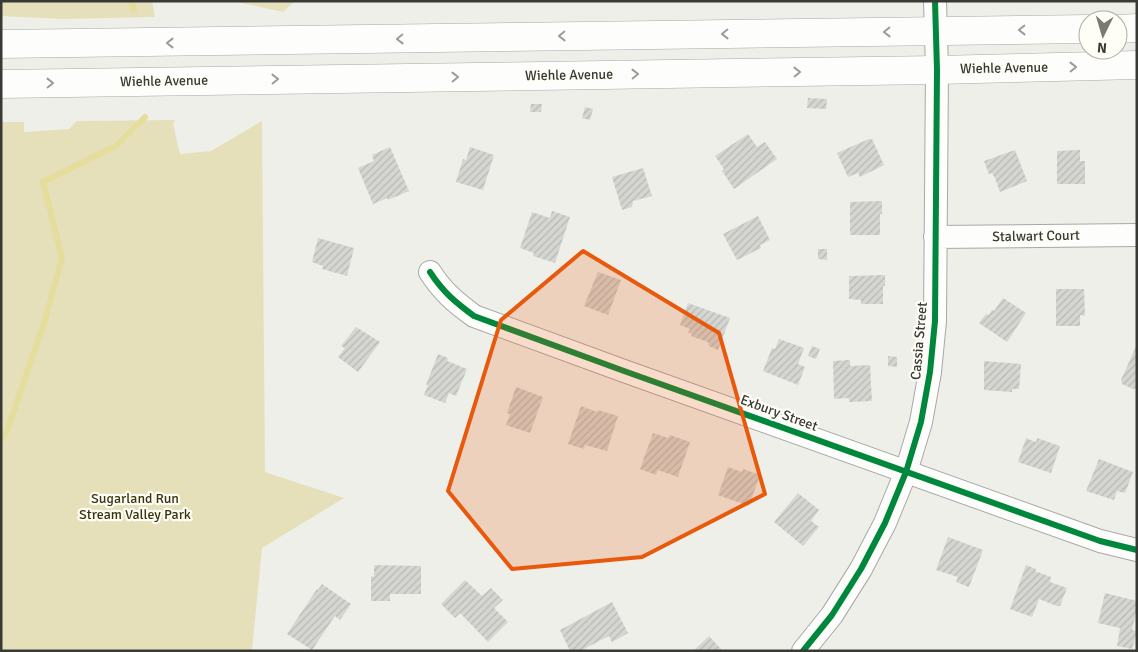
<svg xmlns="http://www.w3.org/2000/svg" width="1138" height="652" font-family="Signika,sans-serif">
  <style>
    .park { fill: #e5e0ba }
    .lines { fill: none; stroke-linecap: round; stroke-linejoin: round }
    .stream { stroke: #e4dd9c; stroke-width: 6 }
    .building { fill: url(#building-hatch) }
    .street-casing { stroke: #a9a8a5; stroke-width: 24 }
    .secondary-casing { stroke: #a9a8a5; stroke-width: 29 }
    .street { stroke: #fdfdfc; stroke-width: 22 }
    .secondary { stroke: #fdfdfc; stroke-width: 28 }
    .cycleway-casing { stroke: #fefdf6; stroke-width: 9 }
    .cycleway { stroke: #00873e; stroke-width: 6 }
    .oneway { stroke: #9b9b99 }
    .marked { fill: #e8590c; fill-opacity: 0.2; stroke: #e8590c; stroke-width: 4; stroke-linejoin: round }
    .labels { text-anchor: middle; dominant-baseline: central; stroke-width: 4.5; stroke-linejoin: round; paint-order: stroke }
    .street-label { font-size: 14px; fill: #393936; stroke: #fefdf6 }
    .park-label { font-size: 14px; fill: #38340c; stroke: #fefdf6 }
  </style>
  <defs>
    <pattern id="building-hatch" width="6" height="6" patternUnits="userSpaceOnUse" patternTransform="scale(1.25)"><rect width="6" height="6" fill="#d5d5d1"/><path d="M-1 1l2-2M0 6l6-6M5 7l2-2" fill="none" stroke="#b8b8b4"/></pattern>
  </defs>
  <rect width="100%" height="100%" fill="#efefea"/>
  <path class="park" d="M1,1h151l3,16 -93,2 -61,-3z
    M233,1h62l-12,11z
    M175,120l-2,4 7,30 31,-3 51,-30 3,351 79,26 -82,50 -10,103h-251v-529h23v10l45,-3 8,-8z"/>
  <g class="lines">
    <path class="stream" d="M131,1l3,9
      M1,439l6,-8 38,-111 17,-62 -19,-76 73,-36 29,-29"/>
  </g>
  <path class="building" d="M808,98l19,1 -1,10 -19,-1z
    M531,104h11l-1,8h-11z
    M585,107l8,2 -3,11 -8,-2z
    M748,134l9,13 8,-5 12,17 -43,30 -12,-18 2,-2 -9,-13z
    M869,139h3l12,26 -24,12 -2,-4 -10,4 -11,-24z
    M390,147l19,44 -21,9 -1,-2 -14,6 -15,-36 16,-7 -2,-6z
    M470,147l24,8 -11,35 -27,-8 7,-23 3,1z
    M1015,150l12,31 -27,11 -5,-14 -3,-5 -3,1 -5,-13z
    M1080,150v11h5v23h-28v-33z
    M643,168l9,28 -19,5 -1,6 -10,3 -10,-33z
    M882,201v13h-2v21h-30v-33z
    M552,211l18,6 -15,46 -22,-7 1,-3 -14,-5 12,-36 18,6z
    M758,216l12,24 -10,5 1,3 -24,12 -14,-26z
    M318,238l36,10 -7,28 -25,-7 1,-3 -11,-4z
    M818,249h9v11l-9,-1z
    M598,272l23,8 -13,35 -24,-9z
    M885,275v11h-2v18h-22v-4l-12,-1v-23z
    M1056,289h28l1,27 -5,-1v11h-24z
    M1003,298l23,15 -19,29 -28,-19 7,-9 3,1 3,-5 2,1z
    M688,303l42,15 -12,32 -9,-4 -1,-4 -17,-6 1,-2 -4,-1 2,-4 -10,-4z
    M356,327l24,15 -22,30 -20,-15 7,-9 -4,-2z
    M779,339l25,9 -6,16 7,3 -7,18 -35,-14 9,-23 3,1z
    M1137,344v44l-4,1 -11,-5 -1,-4z
    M812,346l8,3 -4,10 -8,-3z
    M438,354l10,4 -1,3 20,8 -11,27 -7,-3 -4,10 -21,-8 4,-10h-2z
    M888,356l9,1v10l-9,-1z
    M850,360v6l20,-1 2,36 -23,1v-4l-15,1 -1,-38z
    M984,361l37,3 -2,25h-7v3l-28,-2z
    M516,387l27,10 -13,36 -24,-8 4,-11 -3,-1z
    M581,406l16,6 1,-2 20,6 -11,35 -22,-6 -1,4 -16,-5z
    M653,433l15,5 2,-3 20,7 -12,35 -20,-7 -2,5 -16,-6z
    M1026,438l10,4 1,-4 23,8 -9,27 -33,-11z
    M1099,459l34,13 -8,21 -8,-2 -3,9 -28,-9z
    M728,467l14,5 1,-3 17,6 -11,31 -31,-11z
    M798,493l21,17 -8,11 8,6 -16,19 -29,-24z
    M948,537l35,13 -14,37 -13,-5 2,-5 -22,-7z
    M374,565l47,1v28h-31v7h-19v-25l3,1z
    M1026,565l10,4 -1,2 16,6 -1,5 17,6 -7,18h-3l-18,-7 -7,18 -22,-8z
    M465,580l17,16 9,-8 12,12 -9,8 14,14 -20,20 -28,-29 -5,5 -14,-14z
    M322,584l29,20 -11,16 -5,-4 -23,34 -25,-16 30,-45 1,1z
    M1105,593l32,8v7l-5,22 5,1 -5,18 -15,-3 3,-18 -22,-5z
    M612,602l16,31 -16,9 -3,-6 -29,15h-10l-10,-21z
    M709,636l14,15h-30z"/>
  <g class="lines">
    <defs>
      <path id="street" d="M935,237l202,-2
        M430,272c13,20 25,30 44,44l150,55 476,170 37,9
        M803,651l29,-36 29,-46 24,-46 21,-51 15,-50 9,-50 5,-51 2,-251 -2,-69"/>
      <path id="secondary" d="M1118,29l19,-1
        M1,44l1087,-15
        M1,84l936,-14 200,-5"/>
    </defs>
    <use href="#street" class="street-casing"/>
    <use href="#secondary" class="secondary-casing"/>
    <use href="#street" class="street"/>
    <use href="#secondary" class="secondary"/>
    <defs>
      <path id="cycleway" d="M430,272c13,20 25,30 44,44l150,55 476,170 37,9
        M803,651l29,-36 29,-46 24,-46 21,-51 15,-50 9,-50 5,-51 2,-251 -2,-69"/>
    </defs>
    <use href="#cycleway" class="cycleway-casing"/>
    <use href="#cycleway" class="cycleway"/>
  </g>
  <defs><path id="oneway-chevron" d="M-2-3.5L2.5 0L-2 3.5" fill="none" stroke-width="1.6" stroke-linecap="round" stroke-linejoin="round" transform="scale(1.25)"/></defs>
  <g class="oneway">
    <use href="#oneway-chevron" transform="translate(1022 30) rotate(179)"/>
    <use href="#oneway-chevron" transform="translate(887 32) rotate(179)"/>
    <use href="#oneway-chevron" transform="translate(725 34) rotate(179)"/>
    <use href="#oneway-chevron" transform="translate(562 36) rotate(179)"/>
    <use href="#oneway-chevron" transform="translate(400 39) rotate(179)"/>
    <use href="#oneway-chevron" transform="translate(170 43) rotate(180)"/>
    <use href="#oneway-chevron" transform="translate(1073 67) rotate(-1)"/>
    <use href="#oneway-chevron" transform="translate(797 72) rotate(-1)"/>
    <use href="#oneway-chevron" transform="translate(635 74) rotate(-1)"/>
    <use href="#oneway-chevron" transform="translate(455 77) rotate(-1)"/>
    <use href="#oneway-chevron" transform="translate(275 79) rotate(-1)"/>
    <use href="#oneway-chevron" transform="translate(50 83) rotate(-1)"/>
  </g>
  <path class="marked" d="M583,251l136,82 46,161 -123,63 -130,12 -64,-78 53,-171z"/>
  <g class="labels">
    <g class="street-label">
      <text transform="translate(1004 68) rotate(-1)">Wiehle Avenue</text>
      <text transform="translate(569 75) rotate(-1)">Wiehle Avenue</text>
      <text transform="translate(164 81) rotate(-1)">Wiehle Avenue</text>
      <text transform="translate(1036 236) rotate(-1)">Stalwart Court</text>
      <text transform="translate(919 341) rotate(-85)">Cassia Street</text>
      <text transform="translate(779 413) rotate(20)">Exbury Street</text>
    </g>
    <g class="park-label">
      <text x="135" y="498">Sugarland Run<tspan x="135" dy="16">Stream Valley Park</tspan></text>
    </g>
  </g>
  <rect width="1138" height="652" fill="none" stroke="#393936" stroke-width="5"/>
  <g transform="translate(1103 35) rotate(185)"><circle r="24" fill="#fefdf6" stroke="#afafa9"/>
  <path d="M0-4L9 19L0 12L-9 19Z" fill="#797975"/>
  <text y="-8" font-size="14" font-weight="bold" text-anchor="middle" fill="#393936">N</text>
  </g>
</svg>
